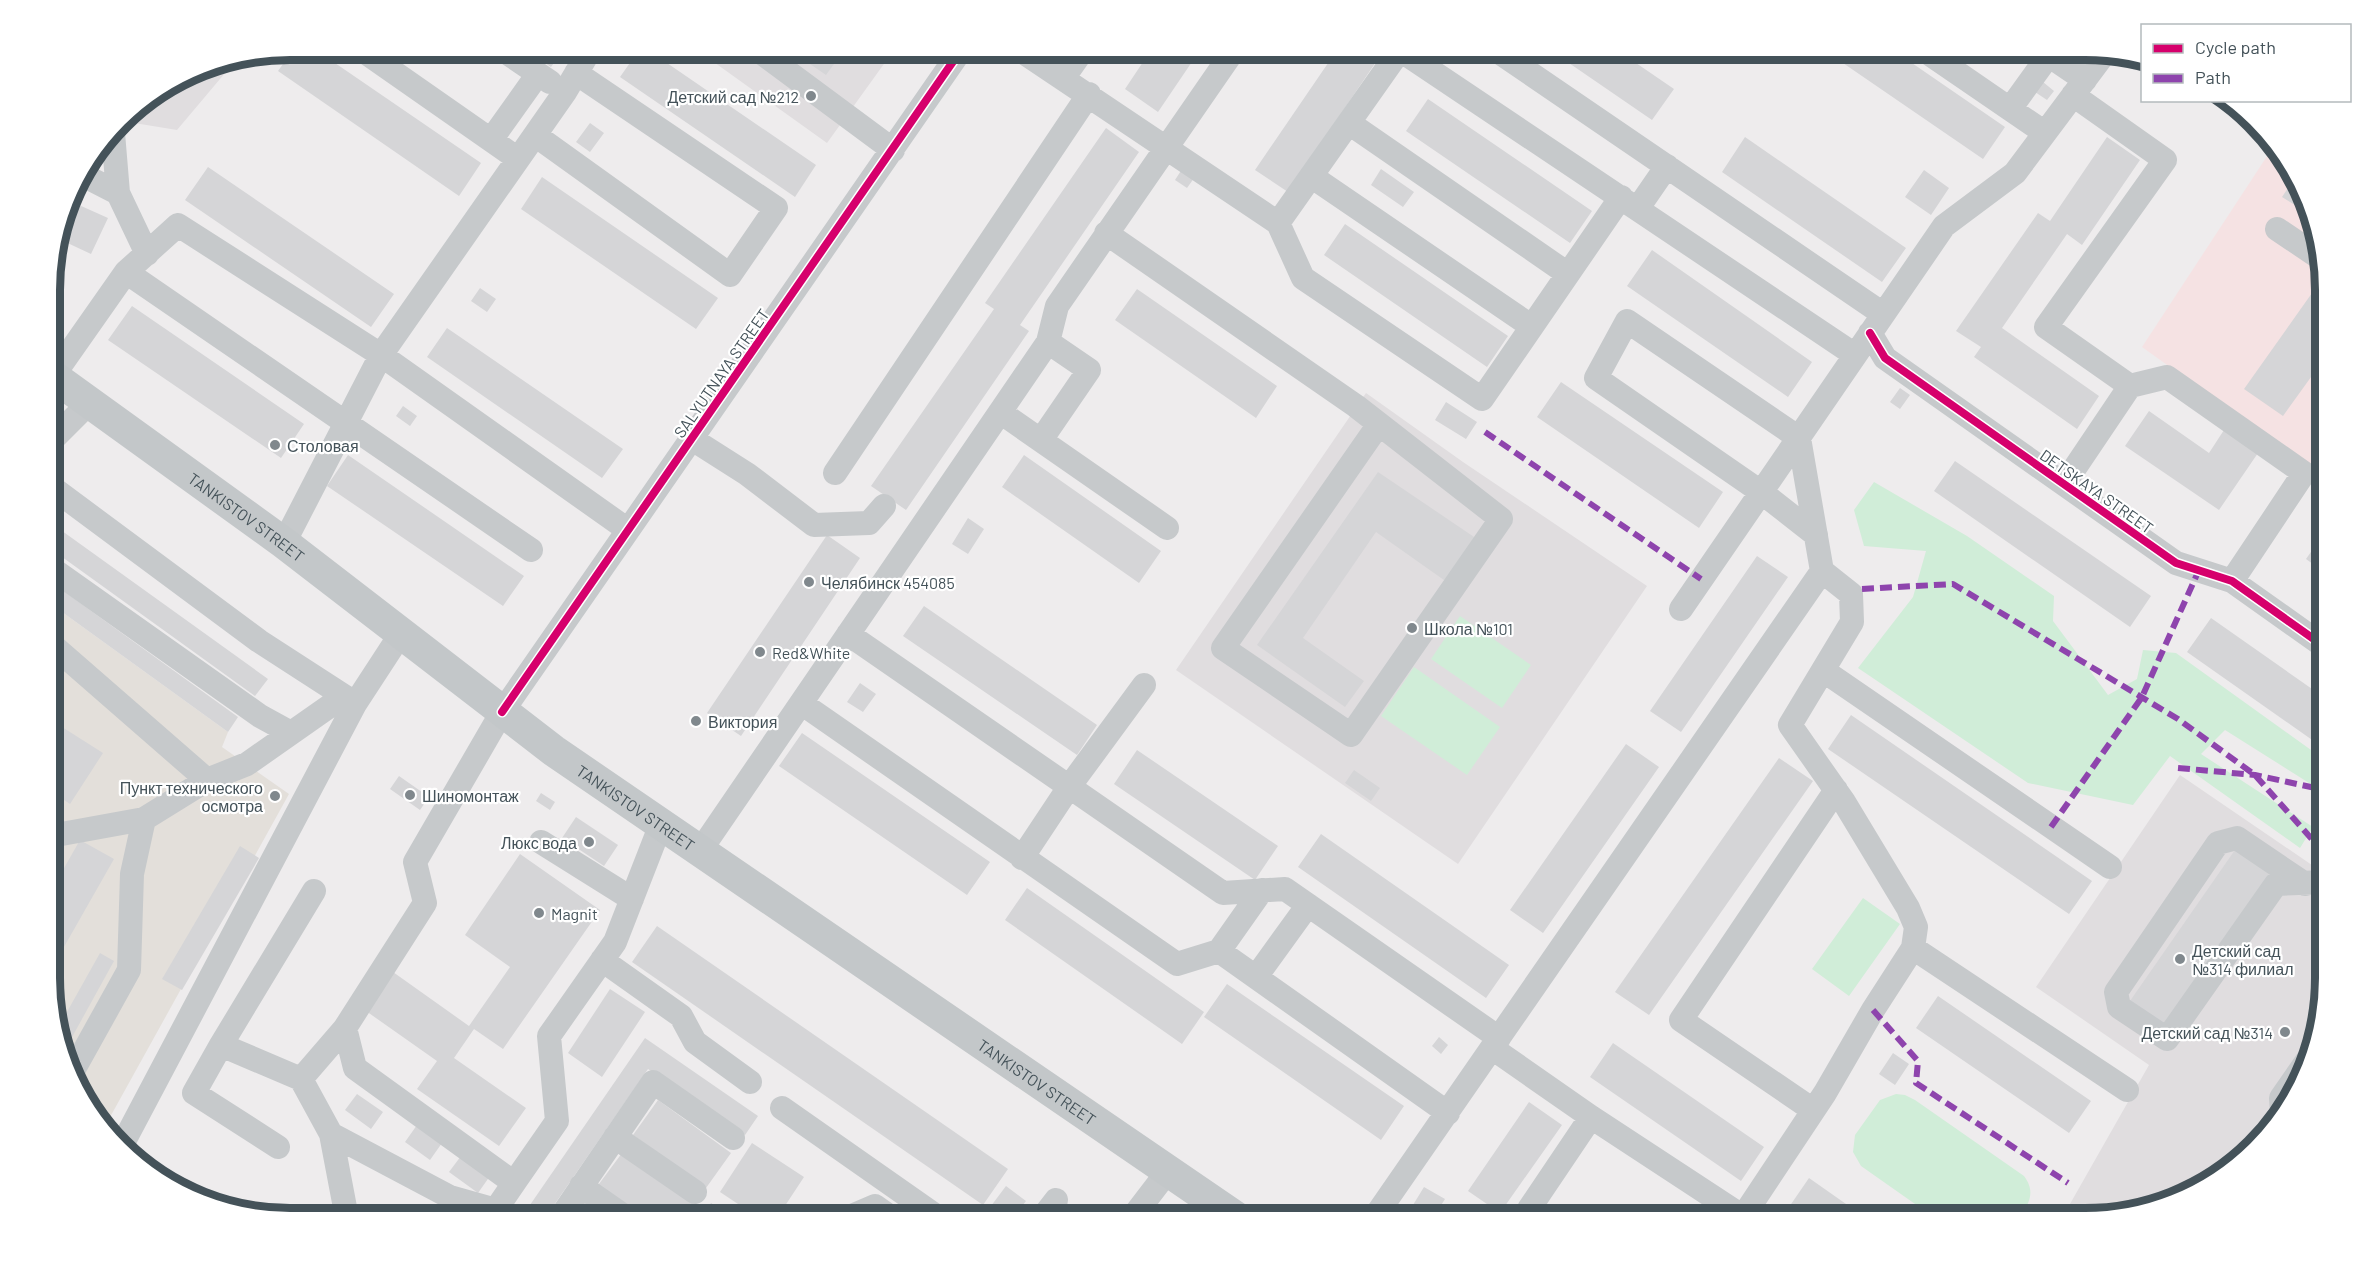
<svg xmlns="http://www.w3.org/2000/svg" width="2375" height="1268" font-family="Barlow,sans-serif">
  <style>
    .commercial { fill: #e3dfda }
    .education { fill: #e0dddf }
    .medical { fill: #f5e2e3 }
    .green { fill: #d0edd8 }
    .building { fill: #d5d5d7 }
    .lines { fill: none; stroke-linecap: round; stroke-linejoin: round }
    .minor { stroke: #c6c9cb; stroke-width: 24 }
    .major { stroke: #c3c7c9; stroke-width: 32 }
    .quiet { stroke: #8e44ad; stroke-width: 6; stroke-dasharray: 12 6; stroke-linecap: butt }
    .cycleway-casing { stroke: #fff; stroke-width: 11 }
    .cycleway { stroke: #d6006c; stroke-width: 8 }
    .poi-dot { fill: #80888d; stroke: #fff; stroke-width: 2 }
    .labels { text-anchor: middle; dominant-baseline: central; stroke-width: 4.5; stroke-linejoin: round; paint-order: stroke }
    .poi-label { font-size: 16px; fill: #445259; stroke: #fff; text-anchor: start }
    .street-label { font-size: 16px; fill: #445259; stroke: #fff }
    .rim { fill: none; stroke: #445259; stroke-width: 8 }
  </style>
  <rect width="100%" height="100%" fill="#eeeced"/>
  <path class="commercial" d="M51,604l177,128 -6,15 67,47 -185,334 -14,-16 -38,-102z"/>
  <path class="education" d="M697,50h197l-67,93z
    M236,60l-59,70 -55,-9 9,-12 67,-41z
    M1366,393l97,69 184,124 -189,278 -282,-194z
    M2180,775l145,99v105l-24,106 -35,52 -47,41 -57,28 -61,12h-39l87,-153 -113,-78z"/>
  <path class="medical" d="M2275,144l10,12 38,103 1,218 -182,-130z"/>
  <path class="green" d="M1874,482l93,54 87,60 -1,25 55,74 29,-16 6,-29 33,3 149,107v33l-100,-63 -24,24 112,73 -13,21 -130,-92 -37,49 -105,-22 -170,-115 55,-71 13,-46 -62,-5 -10,-36z
    M1460,616l71,49 -29,43 -71,-49z
    M1414,667l86,60 -33,48 -86,-59z
    M1863,898l37,26 -51,72 -37,-27z
    M1896,1094l9,1 10,5 109,76c12,16 5,27 -4,42h-85l-74,-52 -8,-14 2,-17 25,-35z"/>
  <path class="building" d="M293,50h23l165,113 -22,33 -181,-125z
    M526,50h37l-12,17z
    M639,50h9l168,115 -21,32 -175,-120z
    M797,50h47l-18,25 -32,-22z
    M1151,50h49l-42,62 -33,-23z
    M1337,50h47l-96,142 -33,-22z
    M1550,50h67l57,39 -22,31z
    M1824,50h69l112,77 -22,32z
    M2043,82l11,9 -7,9 -12,-8z
    M1428,99l164,112 -22,32 -164,-112z
    M590,123l14,10 -14,19 -14,-10z
    M1106,128l33,24 -119,173 9,6 -123,179 -35,-24 123,-177 -9,-6z
    M1745,137l161,111 -24,34 -160,-110z
    M2107,137l33,23 -58,85 -15,-11 -65,94 97,68 -22,33 -103,-72 7,-10 -25,-16 82,-118 12,8z
    M1184,166l13,8 -10,14 -12,-8z
    M208,167l186,127 -23,33 -186,-127z
    M1381,169l33,23 -11,15 -32,-22z
    M1924,170l25,18 -18,27 -26,-18z
    M542,177l176,121 -22,31 -175,-120z
    M2294,179l12,33 -24,-15z
    M70,201l38,17 -17,36 -32,-15z
    M1345,224l163,112 -21,31 -163,-112z
    M1652,250l160,112 -24,35 -161,-111z
    M480,288l16,11 -9,13 -16,-11z
    M1137,289l140,97 -21,32 -141,-98z
    M2312,293l12,8v58l-41,57 -39,-27z
    M132,306l172,118 -23,34 -173,-118z
    M447,328l176,121 -21,29 -175,-121z
    M1561,382l162,110 -24,36 -162,-111z
    M1900,388l10,7 -10,14 -10,-7z
    M1446,402l31,20 -11,17 -31,-19z
    M403,406l14,10 -7,10 -14,-10z
    M2149,411l60,42 15,-23 34,23 -39,57 -94,-64z
    M348,455l176,121 -21,30 -176,-120z
    M1024,455l137,96 -22,32 -137,-96z
    M1955,461l196,135 -21,31 -196,-136z
    M1378,472l102,69 -29,44 -75,-53 -73,106 61,43 -19,26 -88,-62z
    M968,518l16,11 -16,25 -16,-10z
    M51,523l217,156 -13,17 -204,-147z
    M827,535l33,23 -119,178 -34,-23z
    M2313,549l11,8v8l-3,5 -15,-11z
    M1757,556l31,21 -107,155 -31,-21z
    M51,582l187,135 -10,15 -177,-128z
    M924,606l173,119 -20,30 -174,-119z
    M2211,618l114,80v51l-138,-97z
    M860,683l16,11 -13,18 -16,-10z
    M1851,715l241,166 -23,33 -241,-165z
    M51,720l52,33 -33,51 -19,-13z
    M802,733l188,129 -23,33 -188,-129z
    M1626,744l33,23 -116,166 -33,-23z
    M1137,750l141,96 -23,34 -141,-96z
    M1779,758l34,23 -164,234 -34,-23z
    M1354,770l26,18 -9,13 -26,-18z
    M399,776l30,21 -9,13 -30,-21z
    M541,793l14,9 -5,8 -14,-9z
    M576,817l42,28 -14,21 -42,-28z
    M1321,834l188,131 -23,33 -188,-131z
    M80,840l34,19 -62,109 -1,-77z
    M240,846l19,12 -77,132 -20,-11z
    M2237,847l39,27 -107,154 -39,-27z
    M520,854l80,56 -97,139 -29,-20 -20,29 72,50 -27,38 -82,-57 20,-28 -71,-50 27,-39 76,54 41,-59 -45,-32z
    M1027,888l177,124 -22,32 -177,-124z
    M657,926l351,243 -25,36 -351,-243z
    M100,953l14,8 -48,87 -8,-20z
    M1227,984l177,122 -23,34 -177,-123z
    M610,989l35,23 -43,65 -34,-24z
    M1938,996l153,105 -22,32 -153,-105z
    M1439,1037l9,8 -7,9 -9,-8z
    M645,1038l113,78 -13,19 -97,-66 -103,149h-24z
    M1613,1043l151,104 -23,34 -151,-104z
    M1893,1053l16,11 -14,21 -16,-11z
    M357,1094l26,18 -12,17 -26,-19z
    M658,1100l73,53 -25,35 -73,-53z
    M1529,1102l33,23 -62,88 -32,-22z
    M417,1125l25,18 -12,17 -25,-18z
    M752,1143l52,34 -27,41h-18l-39,-26z
    M622,1153l74,52 -10,13h-48l-42,-30z
    M461,1156l29,20 -12,17 -29,-21z
    M1809,1178l57,40h-67l-12,-8z
    M1006,1186l20,15 -13,17h-31z
    M1424,1187l21,12 -12,19h-28z
    M588,1198l27,20h-42z
    M711,1203l23,15h-33z"/>
  <g class="lines">
    <path class="minor" d="M362,50l156,109
      M503,50l47,32
      M758,50l135,100
      M1020,50l258,173 25,55 179,121 139,-202
      M1400,50l455,305
      M1496,50l387,264
      M1924,50l121,83
      M2041,50l44,30
      M1064,77l19,-27
      M2073,95l92,65 -119,167 84,59 37,-9 137,96 -72,108
      M2010,109l39,-54
      M1349,123l219,151
      M113,133l5,60
      M535,135l195,140 46,-67 -200,-135
      M491,140l47,-66
      M81,174l37,19 29,61
      M1311,176l220,150
      M1638,208l29,-42
      M1278,223l122,-173
      M2277,229l46,31
      M1106,233l250,173 145,113 -150,216 -128,-87 156,-224
      M126,272l405,278
      M1870,333l15,25 291,205 56,18 93,66
      M53,376l73,-104 52,-47 203,130 247,175
      M1000,412l167,116
      M692,439l55,35 67,51 55,-2 15,-17
      M1041,440l48,-70 -41,-28
      M50,442l40,-40
      M835,473l254,-379
      M2064,484l66,-98
      M50,486l209,155 85,55
      M284,543l97,-188 184,-263 25,-42
      M51,568l209,148 31,17
      M1681,609l263,-383 71,-53 89,-119
      M848,634l375,259 62,-4 214,149
      M51,644l156,136
      M1824,671l286,196
      M801,703l376,261 42,-13 229,162
      M541,842l91,57
      M51,843l5,-8 88,-16 63,-39 40,-16 97,-68 11,8
      M700,851l348,-509 9,-36 177,-256
      M1022,858l47,-71 75,-102
      M2305,884l-68,-46 -19,5 -102,149 3,15 48,32 109,-155 49,-2
      M314,891l-93,154 80,34 44,-51
      M1913,948l214,142
      M1219,951l43,-61
      M602,960l79,56 14,26 55,40
      M1256,977l52,-72
      M221,1045l-27,48 84,54
      M1492,1048l99,69 154,101
      M74,1069l55,-99 3,-96 12,-55
      M301,1079l30,55 119,63 46,13
      M782,1108l157,110
      M1813,1110l-132,-90 155,-230
      M2282,1113l-1,-15 25,-36
      M331,1134l16,84
      M615,1137l80,55
      M121,1147l234,-443 45,-69
      M514,1183l43,-62 -8,-85 66,-94 46,-118
      M581,1186l46,32
      M490,1218l24,-35 -159,-115 -10,-40 80,-125 -10,-41 87,-150 459,-662
      M560,1218l93,-136 80,56
      M847,1218l28,-12 17,12
      M1042,1218l14,-18
      M1132,1218l36,-47
      M1374,1218l448,-647
      M1542,1218l-13,-9 62,-92
      M1742,1218l83,-125 48,-83 40,-62 3,-21 -8,-19 -64,-106 -54,-77 62,-103 -1,-28 -29,-23 -23,-133 -172,-117 -31,57 165,114 55,43"/>
    <path class="major" id="s1" d="M50,374l234,169 270,208 683,467"/>
    <path class="quiet" d="M1485,432l216,147
      M1862,589l91,-5 225,135 77,56 70,79
      M2178,768l77,7 70,15
      M2051,827l91,-130 57,-127
      M1873,1010l45,51 -2,22 152,100"/>
    <defs>
      <path id="cycleway" d="M1870,333l15,25 291,205 56,18 93,66
        M502,712l459,-662"/>
    </defs>
    <use href="#cycleway" class="cycleway-casing"/>
    <use href="#cycleway" class="cycleway"/>
  </g>
  <g class="poi-dot">
    <circle cx="811" cy="96" r="6"/>
    <circle cx="275" cy="445" r="6"/>
    <circle cx="809" cy="582" r="6"/>
    <circle cx="1412" cy="628" r="6"/>
    <circle cx="760" cy="652" r="6"/>
    <circle cx="696" cy="721" r="6"/>
    <circle cx="410" cy="795" r="6"/>
    <circle cx="275" cy="796" r="6"/>
    <circle cx="589" cy="842" r="6"/>
    <circle cx="539" cy="913" r="6"/>
    <circle cx="2180" cy="959" r="6"/>
    <circle cx="2285" cy="1032" r="6"/>
  </g>
  <g class="labels">
    <g class="poi-label">
      <text x="799" y="96" text-anchor="end">Детский сад №212</text>
      <text x="287" y="445">Столовая</text>
      <text x="821" y="582">Челябинск 454085</text>
      <text x="1424" y="628">Школа №101</text>
      <text x="772" y="652">Red&amp;White</text>
      <text x="708" y="721">Виктория</text>
      <text x="263" y="787" text-anchor="end">Пункт технического<tspan x="263" dy="18">осмотра</tspan></text>
      <text x="422" y="795">Шиномонтаж</text>
      <text x="577" y="842" text-anchor="end">Люкс вода</text>
      <text x="551" y="913">Magnit</text>
      <text x="2192" y="950">Детский сад<tspan x="2192" dy="18">№314 филиал</tspan></text>
      <text x="2273" y="1032" text-anchor="end">Детский сад №314</text>
    </g>
    <g class="street-label">
      <text transform="translate(721 373) rotate(-55)">SALYUTNAYA STREET</text>
      <text transform="translate(2097 491) rotate(35)">DETSKAYA STREET</text>
      <text stroke="none"><textPath href="#s1" startOffset="243">TANKISTOV STREET</textPath></text>
      <text stroke="none"><textPath href="#s1" startOffset="729">TANKISTOV STREET</textPath></text>
      <text stroke="none"><textPath href="#s1" startOffset="1215">TANKISTOV STREET</textPath></text>
    </g>
  </g>
  <path d="M0 0H2375V1268H0ZM290 60H2085A230 230 0 0 1 2315 290V978A230 230 0 0 1 2085 1208H290A230 230 0 0 1 60 978V290A230 230 0 0 1 290 60Z" fill="#fff" fill-rule="evenodd"/>
  <path class="rim" d="M290 60H2085A230 230 0 0 1 2315 290V978A230 230 0 0 1 2085 1208H290A230 230 0 0 1 60 978V290A230 230 0 0 1 290 60Z"/>
  <rect x="2141" y="24" width="210" height="78" fill="#ffffff" stroke="#b4babd" stroke-width="1.5"/>
  <rect x="2153" y="44" width="30" height="9" fill="#d6006c" stroke="#b4babd" stroke-width="1.5"/>
  <text x="2195" y="54" font-size="18" fill="#445259">Cycle path</text>
  <rect x="2153" y="74" width="30" height="9" fill="#8e44ad" stroke="#b4babd" stroke-width="1.5"/>
  <text x="2195" y="84" font-size="18" fill="#445259">Path</text>
</svg>
